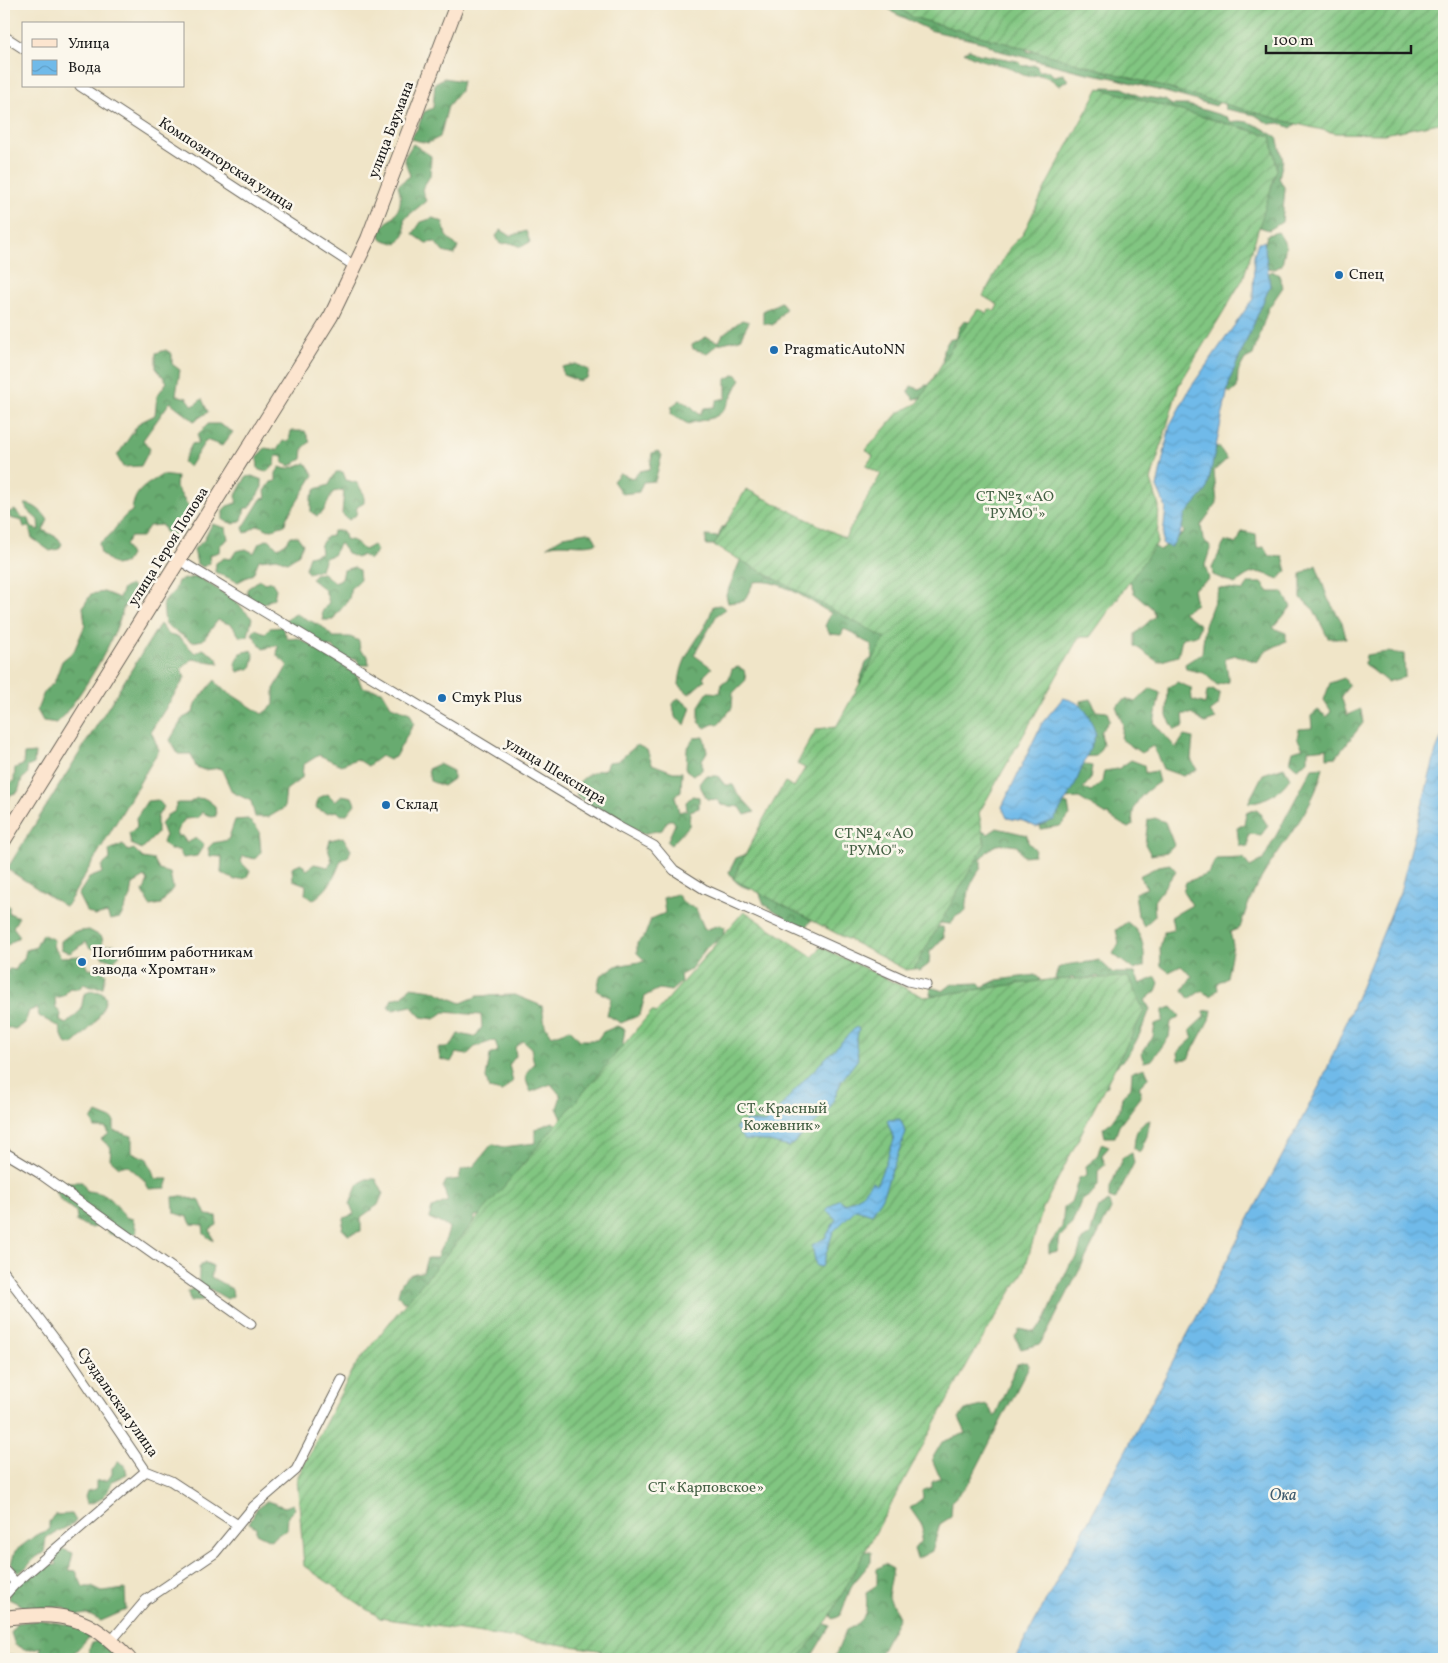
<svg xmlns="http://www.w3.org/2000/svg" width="1448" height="1663" font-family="Vollkorn,serif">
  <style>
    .forest { fill: url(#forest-crowns); stroke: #426446 }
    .garden { fill: url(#garden-furrows); stroke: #4e714e }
    .water { fill: url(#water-waves); stroke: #466b82 }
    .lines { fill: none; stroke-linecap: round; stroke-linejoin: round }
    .street-casing { stroke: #666258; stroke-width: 11 }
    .secondary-casing { stroke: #666258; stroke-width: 16 }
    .street { stroke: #fff; stroke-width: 9 }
    .secondary { stroke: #fce5cf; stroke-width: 14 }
    .poi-dot { fill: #1f6fb2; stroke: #fbf7ec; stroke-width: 2 }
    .labels { text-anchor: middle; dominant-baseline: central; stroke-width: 5; stroke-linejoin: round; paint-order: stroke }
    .street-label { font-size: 15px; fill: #1c1c1c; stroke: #fbf7ec }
    .poi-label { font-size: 15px; fill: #1c1c1c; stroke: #fbf7ec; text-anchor: start }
    .park-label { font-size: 15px; fill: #446044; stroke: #fbf7ec }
    .water-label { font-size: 16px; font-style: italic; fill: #3e5b6e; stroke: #fbf7ec }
  </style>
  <defs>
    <pattern id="forest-crowns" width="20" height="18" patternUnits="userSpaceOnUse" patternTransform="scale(1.25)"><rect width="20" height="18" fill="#68ab6f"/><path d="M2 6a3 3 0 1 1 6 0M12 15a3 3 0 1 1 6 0" fill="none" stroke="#558a5a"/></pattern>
    <pattern id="garden-furrows" width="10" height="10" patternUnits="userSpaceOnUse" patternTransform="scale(1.25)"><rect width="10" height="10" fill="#81c681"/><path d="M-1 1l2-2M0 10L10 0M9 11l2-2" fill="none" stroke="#69a069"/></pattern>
    <pattern id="water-waves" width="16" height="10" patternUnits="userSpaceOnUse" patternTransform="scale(1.25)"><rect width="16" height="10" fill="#70bae9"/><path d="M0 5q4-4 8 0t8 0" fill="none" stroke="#609fc7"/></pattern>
  </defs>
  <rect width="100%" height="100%" fill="#fbf7ec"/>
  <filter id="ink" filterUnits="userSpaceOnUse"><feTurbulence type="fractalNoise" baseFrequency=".02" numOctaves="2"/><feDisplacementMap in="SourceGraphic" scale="10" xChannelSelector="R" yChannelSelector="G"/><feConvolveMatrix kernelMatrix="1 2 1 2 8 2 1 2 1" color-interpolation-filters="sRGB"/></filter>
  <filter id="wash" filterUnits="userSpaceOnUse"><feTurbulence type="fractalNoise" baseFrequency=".0096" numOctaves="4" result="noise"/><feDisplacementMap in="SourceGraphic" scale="20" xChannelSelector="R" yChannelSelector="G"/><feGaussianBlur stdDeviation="1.12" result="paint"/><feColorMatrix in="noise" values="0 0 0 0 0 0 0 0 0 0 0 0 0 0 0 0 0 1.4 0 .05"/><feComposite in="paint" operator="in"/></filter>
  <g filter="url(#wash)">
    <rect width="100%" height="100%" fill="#f0e5c8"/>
    <path class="forest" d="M884,4h19l117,40 9,8 16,-1 175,51 -4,4 -102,-28 -32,-6 -82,-21 -15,-8 -56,-13 -37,-18z
      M970,49l8,5 40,7 5,5 13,-1 3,6h10l5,5 9,-2 5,6 -9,6c-6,-6 -12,-10 -21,-11 -4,0 -7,2 -11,1 -9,-2 -17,-10 -26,-11 -11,-2 -27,-6 -37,-13z
      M444,78l18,3 -2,10 -12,15 -8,31 -12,6 -18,-4 7,-10 7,-17 9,-4 2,-25z
      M1104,87l19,1 16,8 26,4 7,5h16l39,12 4,5c18,-4 31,6 46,15l6,23 -4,18 6,11 -3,33 -13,8 -16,-5 -155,-133z
      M1221,87l80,33 -10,8 -11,-5 -11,1 -14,-9 -30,-6z
      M413,144l18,12 -1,20 -8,13 4,12 -22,18 1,14 -8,11 -16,-5 -2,-10c17,-14 26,-21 19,-44l12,-9 -6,-18z
      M433,218l10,4 3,14 12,11 -3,8 -12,-3 -8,-10 -9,1 -13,-9 8,-12z
      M501,230l10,6 15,-5 4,11 -9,5 -10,-4 -11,1 -4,-8z
      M1278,232l8,13 -4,20 -7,4 -8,-1 -4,-17 4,-16z
      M1272,271l7,4 4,12 -15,22 -15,46 -8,4 -7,13 -1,16 -6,5 -7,-4 39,-111z
      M781,302l5,6 -13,17 -10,-2v-12z
      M742,320l7,2 -9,17 -22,5 -11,9 -14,-4 -1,-4 14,-8 13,5 4,-8z
      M965,320l9,3 1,13 8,3 5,13c-14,8 -28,9 -41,17l2,12 -6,9c-11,2 -18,8 -29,9l-6,-7 3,-6 8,3 7,-4 8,1 8,-18 1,-18 6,-10 7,-2 3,-10z
      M166,350l6,4v10l8,6 -4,25 11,3 6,8 9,-7 6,13 -14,9 -24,-19 -27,38 7,9 -9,17 -18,1 -6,-11 22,-33 16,-8 2,-19 10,-14 -11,-14v-15z
      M576,364l13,6 -2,8 -8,3 -16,-6 -1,-8z
      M736,374l5,5c-8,12 -13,34 -29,39 -7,2 -15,3 -24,6l-17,-10 1,-8 8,-6 11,6 9,9 4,-7 10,-1 3,-7 9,-2v-19z
      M208,424h11l14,8 -11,14 -16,-6 -17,27 -6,-5 9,-18 6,-1v-9z
      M291,431h14l5,11 -7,6 -1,11 -12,7 -7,-3v-7h-7l-1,9 -9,7 -8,-3 -1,-12 8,-9 12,2 6,-9h6z
      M1219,447l8,12 -13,12 3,32 -16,22 2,15 8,6 -6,19 4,14 -16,10 3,15 -13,8 17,13 -3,10 -15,3 -4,18 -20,6 -23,-16v-12l20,-18 -3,-8 -18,-15 -6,-18 21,-32 11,7 24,-17 -4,-14 28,-66z
      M658,451l4,4 -7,26 -12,1 -4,10 -17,2 -9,-13 7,-8 12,5 8,-7 10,-2 2,-16z
      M306,463l8,12 -28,44 -1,6 -16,5 -11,-5 -13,8 -2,-5 18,-29 5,-1 -1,-7 6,-9 5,-1v-8l4,-6 6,2z
      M336,472h7l3,8 11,3 7,11v9l-7,4 -1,8 -7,5 -7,-6 2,-24 -11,2 -10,20 -6,4 -6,-4v-14l5,-9 13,-4z
      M162,475l15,2 -1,10 13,20 -13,28 -11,-3 -3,-7 -13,1 -7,11h-12l-5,8 5,10 -5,8 -10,2 -14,-11 -2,-11c16,-7 18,-24 33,-32 2,-21 13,-25 30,-36z
      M252,476l10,4v7l-12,21h-5l-3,12 -8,4 -11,-4v-10l4,-4 10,-3 -1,-8 10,-18z
      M25,504c9,0 18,8 23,16l-5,10 15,8 4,6 -3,5 -9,2 -18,-13 -3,-11h-5l-2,-6 -12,-3 -1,-6 6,-2 6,7 8,2 3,9 7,2 -1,-10 -11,-10z
      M212,524l14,4 2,11 -8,6 -1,7 -10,3 1,8 -7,4 -6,-3 -3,-15 10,-9z
      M730,526l161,113 -30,49 -2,-6 7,-19 6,-5 -1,-14c-10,-3 -16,-11 -27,-15l-3,6 -11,-1 -5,-8 6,-13c-23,-12 -50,-35 -77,-31l-10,19 -16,2 -2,-8 16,-39 -11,-11h-25v-9l12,1 4,-10z
      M333,531h10l2,8 9,2 10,9 9,-5 4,6 -8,9 -7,-5 -5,3 -9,-4 -8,-11 -7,12 -8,3 -4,11 -13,4 -3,-5 4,-12 12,-3 -1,-7 6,-9 6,-1z
      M1242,531l14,3 1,14 7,-1 6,9 13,1 4,14 -9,8c-21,-9 -25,-10 -43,5l-22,-9 -1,-7 13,-27 12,3z
      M586,532l6,1 5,10c-17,5 -32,-2 -50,3l17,-10z
      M291,536h6l6,8 -5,11 -11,7 -10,-4 -18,2 -6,14 -15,8 -23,-10 1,-9 8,-5 7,1 5,-8 10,-2 8,4 5,-10 10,-4 9,9 8,-5z
      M1316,565l12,34 14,23 4,16h-18l-14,-28 -13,-12v-24z
      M354,567l5,3 1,10 -10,9c2,14 -11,19 -17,31h-10l-1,-8 7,-10 -4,-12 -14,-11 4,-5 8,-1 11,9 8,-3 2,-9z
      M197,576l37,24 18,18 -4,18 -8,1 -8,-12 -14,-5 -15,20 -11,2 -27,-18 -2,-21 12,-13 3,-9z
      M259,580l6,3 6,-2 5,8 -2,9 -12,7 -14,-6 -1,-10z
      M1249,583h13l7,9h14l8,15 -18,21 13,5v8l-22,11 -7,10 -21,-7 -11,3 4,24 -12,3 -13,-12 -18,-4 -1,-5 17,-11 3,-28 14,-37 24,3z
      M130,585l9,8 -6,11 -9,2c-10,37 -41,88 -67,117l-14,-2 -6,-11 8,-20 9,-7 8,-22 12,-10 11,-26 -2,-18 8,-13 13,-2 15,6 4,-9z
      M720,605l6,4 -9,6 -23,40 18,13 -9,9 2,3 -16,14 -10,-9c2,-35 26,-48 34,-79z
      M296,614l27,13 10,10h17l9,4 1,9 8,6 1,9h-10l-2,-6h-14l-10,-12h-9l-39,-27z
      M160,624l9,11 10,2 16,16 8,-4 13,8 3,6 -27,-4 -11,10 4,9 -34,53 8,19 -93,157 -59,-38z
      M282,627l6,12 10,-1 32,18 27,19 5,12 20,4 9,15 19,7 4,10 -19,34 -6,3 -8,-4 -13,10 -11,-7 -16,6 -22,-10 -16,10 -1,13 -16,12 -2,18 -15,9h-14l-4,-16 -19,-9 -11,-24 -17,2 -8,-3 -5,-13h-13l-8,-14 13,-22 10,-5 2,-9 20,-24 5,7 42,27 12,-9v-16l14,-24 -11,-9 1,-11 -15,4 -11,-15 3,-5 10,4 5,-5z
      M252,650l2,7 -3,11 -13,4 -3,-8 6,-11z
      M1388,652l16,2 1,23 -18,5 -22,-18 1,-9z
      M738,667l6,3 2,10 -13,13 -1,15 -13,16h-6l-8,4 -6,-6v-16l9,-14 12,1 2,-10 7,-4 3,-10z
      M1344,678l5,8 -8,10 6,19 14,-6 2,14 -27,34 -9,1v-10l-19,2v11l-11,7 -7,-6 3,-11 10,-3 -6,-10 2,-9 13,-1 -1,-12 7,-6 9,7 4,-6 -7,-11 6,-17z
      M1177,682l14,6 1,12 13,4 2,-13 6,-2 7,5 -2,12 -8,6 6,7 -11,4 -14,-9h-8l1,12 -9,4 -8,-14 1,-28z
      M1151,688l9,5 -6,30 22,25 8,-12 9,2 -2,21 6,11 -14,6 -20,-7 -10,-23 -12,7 -20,-14 2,-14 -7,-19 10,-7 9,3z
      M678,698l13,9 -6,18 -10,-8 -2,-13z
      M1091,699l5,12 11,1 3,8 -9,12 2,13 -7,11 -13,1 -2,-56z
      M704,737l3,15 -5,8v10l-9,5 -7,-5 1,-21 7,-11z
      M637,745l10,5 5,14 21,8h9l-1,19 -6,5 4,16 8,-2 -1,-8 6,-6 7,1v11l-9,3 -1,15 -18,19 -4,-3 8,-18 -2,-4h-5l-6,10 -21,4 -7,-6 -12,-2 -10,-12 -14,-2 -21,-16 -1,-10c8,-10 16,-15 29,-17l3,-7 10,-1z
      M35,753l-1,11 -7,3 1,7 -6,5 -4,13 -8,3 -3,12h-3v-13l4,-1 1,-8 5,-5 1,-12 8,-3 1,-11z
      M1131,760l13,5 1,8 11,-2 3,11c-16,11 -29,21 -26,43l-5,3 -49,-30 -15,1 17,-35 11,2 -2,14 -7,8 8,3 11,-9 2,-11 14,-2z
      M439,764l14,7v8l-10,7 -13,-5 -2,-12z
      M1284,767l6,11c-10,15 -23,22 -42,25l15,-29z
      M1323,767c-8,44 -50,85 -69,125 -6,11 -10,24 -14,36l-10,4 3,13 -6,32 -10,6 1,7 -8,6 -9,-5 -12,8 -6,-9 9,-14 -11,-10 -12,6 -8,-6 -1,-18 4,-16 10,-2 -3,-13 21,-12 -9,-14 3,-9 22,-8 8,-15 27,-1 7,9 13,-7 49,-92z
      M705,776h13l7,9h8l5,9 17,18 -10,3 -5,-8 -19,-2 -4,-5 -10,-1 -8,-15z
      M328,794l7,7 7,-6 10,2 3,7 -8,10 -6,1 -4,-4 -11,2 -10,-5 2,-10z
      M197,798l9,1 9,7 1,10 -5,1 -9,-5 -4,6 -13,1 -8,11v6h5l5,7 9,-5 8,7 -7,11 -14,2 -4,-8h-9l-7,-7 2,-7 -4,-11 6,-10 7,-3 3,-9h12z
      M158,800l6,7 -7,10v17l-15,15 -11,-5 -2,-11 8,-5 -1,-10 11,-17z
      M1057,802l11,2 2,12 -10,10 -19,3 -2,-7z
      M1257,809l11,17 -7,9 -13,-1v13l-9,-2 -2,-17 7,-4 2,-11z
      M1155,818l10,4 9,23 -7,7 -16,3 -6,-11 3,-24z
      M248,819l11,11 2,22 -6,7 -12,-3 -2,6 9,9 -4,7 -11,2 -14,-7 1,-16 -12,-1 -2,-8 5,-5 15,-3 7,-20z
      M997,828l30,7 1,7 7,7 -1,6 -11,1 -6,-10c-21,-3 -23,-3 -36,13v9c-8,10 -17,29 -15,43l-11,6 -4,7 -14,-1 40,-87 8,-5 3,3z
      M343,837l8,13 -3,7 -7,3c-6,17 -12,29 -28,40l-8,-6 1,-9 -13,-5 -1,-13 9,-4 6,7 7,-6 14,3 4,-5 -4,-15 2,-7z
      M123,844l5,7 6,-2 9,9 11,2 5,10 11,3 3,15 -12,16 -11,2 -7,-14 5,-11 -3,-4 -12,7 -2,12 -11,22 -10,2 -3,-7 -12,3 -9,-5 -8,-16 11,-17 13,-5v-7l8,-7 -1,-9z
      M747,854l66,64 -7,9 -14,-5 -28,-18 -6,-15c-14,0 -22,-4 -29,-17l7,-14z
      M1170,864l6,7 -22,30 1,15 -11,10 -6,-10 -3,-23 12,-5 -8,-12 20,-10z
      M677,894l6,8 13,7 9,21 14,-5 6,2 -3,11 -15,9 -17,23 -10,5 1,7 -10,9 -12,-2 -14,7 -5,19 -19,8 -14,-8 4,-17 -14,-7 3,-15 16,-10 29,-5 -8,-8v-10l8,-8 6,-16 14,-6 -2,-15z
      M4,902l5,4v7l10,4 -6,10 7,9 -16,12z
      M1127,922c16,11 18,26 17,44l-10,4 -21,-16 6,-11 -3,-13z
      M935,927h8l1,10 -14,15 -1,12 -9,7 -10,-4z
      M89,930l13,7 1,9 11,-2 6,11 -7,6 -11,-4 -2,-8 -10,-1 -4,-6 -16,11 -9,-4v-8l12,-9z
      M42,934l12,6 -1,6 8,11 20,-1 7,13 13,-1 5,6 -3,13h-13l-6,-3 -6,5 -9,-1 -5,8 -9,2 1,10 5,6 -1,7 6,3 15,-14 3,-16 7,-3 11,1 4,6c-5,22 -18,33 -34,47l-7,-2 -6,-16 -20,-11 -2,-8 -8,3 -4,12 -10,6 -11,-2v-51l5,-7 7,1 1,-6 7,-5 2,-9 10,-3z
      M1099,960l14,13h22l5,11 16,-7 3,6 -3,8 -11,9 5,9c-11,28 -18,47 -43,65l1,12 -13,5 12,-102 -9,-13 -16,5 -10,-4 -8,7 -9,-6 3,-10c13,-6 26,-4 41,-8z
      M1035,975l5,4 -8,12 -88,16 -14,-13 1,-7 12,4 9,-7 27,-1 3,4 15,-7z
      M410,987l22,3 29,13 17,-7 37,-1 27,11 3,19 7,11 18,-7 10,11h17l6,-8 14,-6 8,3 -4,25 -58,67 -6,-13 4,-12 -10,-12 -20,8c-6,-12 -8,-18 3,-28l-3,-16 -8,-7 -8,6 1,9 -7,9 4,16 -11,11 -13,-3 -3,-11 4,-23 8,-4 -3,-11 -20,7 -8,8 -11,-2 -5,9 -11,-3 -2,-11 13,-2 7,-12 17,3 7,-10 -1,-12 -37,-3 -10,7 -13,-2 -10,-11 -18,4 -5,-3 4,-8 11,-3z
      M1172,1007l8,9 -9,6 -2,15 -17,23 -8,2 -3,-8 12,-17 2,-13 8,-3v-11z
      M1212,1010l-1,6 -23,43 -9,1 -1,-8 15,-14 -3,-8 14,-13v-6z
      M1145,1068l4,9 -10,10 2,10 -22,29 -4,11h-10l-2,-9 7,-5 10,-14 2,-12 9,-10 1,-15z
      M97,1113l17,7v11l18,5v16l15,7 9,20h13l-3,9 -17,1 -5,-9 -17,-15 -8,2 -9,-8 1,-11 -10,-9 8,-5 -3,-6h-11l-4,-9z
      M1150,1120l-3,16 -7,16 -6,-3c1,-15 2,-23 16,-29z
      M553,1122l7,6 -74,87 -11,1 -7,21 -51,64 -14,1 -5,-7c3,-16 9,-22 25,-23l4,-14h10c3,-13 10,-15 12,-31l-20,-9 3,-10 16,-7 -5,-14 3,-6 13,-2 2,-9 13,-4 18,-22 12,3 31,-4v-14z
      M1101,1144l8,3 -7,8 3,10 -7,6v14l-6,9 -11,7 -9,23 -12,13 -2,14 -9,2v-8l13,-18 2,-20 7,-5 8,-24 8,-3 -1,-9 11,-9z
      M1132,1153l2,10 -19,37 -6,-2v-8l14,-33z
      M366,1179h10l7,14 -5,12 -17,12v14l-13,4 -6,-6 2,-11 10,-4 -4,-10 7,-18z
      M65,1182h17l5,9c22,2 25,8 38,26l8,2 4,13 -14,7 -15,-6 -5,-8 -11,3 -15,-6 -1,-10 -16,-12 -4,-10z
      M181,1196l19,5 6,14 10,1 1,9 -7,4 3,12 -9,-7 -1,-9 -12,-1 -3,-7 -14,-4 -1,-16z
      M1109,1202l2,7 -61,118 -10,17 -19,5 -6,-12 5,-8 14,3 9,-8 27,-60 7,-6 5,-18 8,-5 9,-28z
      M204,1262l9,4 -2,11 21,12 1,7 -6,3 -17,-10 -7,11 -13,2 -2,-10 11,-9v-15z
      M1026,1362l3,4 -60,117 -17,18 -1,16 -11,7 -8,27 -15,8 -3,-10 6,-7 3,-15 -13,-19 13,-10 -1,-7 10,-4v-5l8,-4 -8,-19 10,-17 24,-9 -7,-15 6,-8 22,-5 8,11 22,-52z
      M118,1462l7,3 2,9 -15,7c-4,13 -11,21 -25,23l-2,-7 2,-6 9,-2v-8l12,-1 4,-6v-6z
      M267,1501l18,6 8,-3 2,5 -7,7 -1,13 -17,11 -14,-7v-6l-7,-4 8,-15z
      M72,1514l4,7c-8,8 -20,9 -30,17l-2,15c-12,4 -15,15 -26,20l-7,-9 4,-13 21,-16 13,-5v-8l5,-7z
      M60,1548l13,5 -4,17 7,1 7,16h9l10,5 23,-3 1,21 -25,11 -14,-7 -14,2 -9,-9 -37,1 -18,-9v-13l29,-13 7,-8h12l-4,-12z
      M861,1550l10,2v10l-19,23 -12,31 -7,3 -5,-10z
      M884,1564l9,5 -5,27 11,21 -20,38 -12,4 -6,-6 -3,6h-24l12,-29c20,-9 22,-16 20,-38l11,-7v-16z
      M808,1616l22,10 -20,33h-23z
      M40,1620l38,6 12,10 -22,23h-64l3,-3 30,-1 5,-8 -15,3 -12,-5 -4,-12 5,-10z
      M100,1639l17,20h-41l5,-6 7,1 3,-10z"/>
    <path class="garden" d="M894,4h550v118l-60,12 -49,-1 -46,-11 -377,-105z
      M1099,88l172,48 6,33 -34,110 -64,106 -28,95 8,26 -2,37 -67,94h-11l-100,176 6,31 -71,125 -8,1 -173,-91 30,-59 22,-38 9,5 11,-19 -8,-4 19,-35 20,-2 49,-89 -171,-92 32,-57 99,49 36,-64 -15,-8 7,-10 -7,-6 32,-37 20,-10 42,-69 18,-25 10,4 1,-4 6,2 3,-6 -15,-9 27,-49 13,-13 25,-52z
      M744,911l69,46 8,-10 103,50 123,-17 81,-3 16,34 -101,197 -19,63 -55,90 -140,257 -31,41h-169l-31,-9 -218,-32 -76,-52 -7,-88 58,-112 43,-54 254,-301 4,2z"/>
    <path class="water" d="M1264,241l6,45 -40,93 -23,111 -22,25 -5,19 -9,13 -9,-3 4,-36 -9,-21 13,-62 21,-38 62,-88 1,-44 4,-13z
      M1063,698c23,5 25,16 33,36l-22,53 -20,33 -18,7 -13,-6 -16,-3 -5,-11 40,-84z
      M1444,731v928h-429l307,-578 78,-189 36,-141z
      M856,1027l3,2 -3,13 2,17 -16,21 -12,28 -18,19 -23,20 -24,-6 -21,-1 -9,-12 11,-7 20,2 38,-43z
      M900,1119l6,13 -24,65 -10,17 -16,-5 -23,23 -11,35 -6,-1 -4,-21 13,-7 11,-19 -10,-9 13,-11 6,5 15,-8 12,-15 5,3 17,-44 -7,-20z"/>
  </g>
  <g filter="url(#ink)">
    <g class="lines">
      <defs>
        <path id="street" d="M4,36l20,13
          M80,86l276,181
          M179,560l440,267 35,19 20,24 30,19 204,92 18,4
          M4,1152l35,21 212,151
          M4,1272l66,87 76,112
          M146,1471l25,10 67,44
          M4,1570l12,13
          M4,1596l12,-13 130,-112
          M112,1640l34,-40 69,-47 38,-46 43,-37 46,-90"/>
        <path id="secondary" d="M4,840l327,-524 37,-77 89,-235
          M4,1618c57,-7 86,-3 125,41"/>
      </defs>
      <use href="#street" class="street-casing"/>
      <use href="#secondary" class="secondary-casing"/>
      <use href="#street" class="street"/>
      <use href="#secondary" class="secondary"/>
    </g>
  </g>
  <g class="poi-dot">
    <circle cx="1339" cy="275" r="5"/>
    <circle cx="774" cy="350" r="5"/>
    <circle cx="442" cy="698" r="5"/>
    <circle cx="386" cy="805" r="5"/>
    <circle cx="82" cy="962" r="5"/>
  </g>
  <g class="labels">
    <g class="street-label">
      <text transform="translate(392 130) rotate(-69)">улица Баумана</text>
      <text transform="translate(226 165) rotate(33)">Композиторская улица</text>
      <text transform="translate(169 547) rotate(-58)">улица Героя Попова</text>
      <text transform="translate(555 772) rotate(31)">улица Шекспира</text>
      <text transform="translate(117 1403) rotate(55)">Суздальская улица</text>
    </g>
    <g class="poi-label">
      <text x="1349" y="275">Спец</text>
      <text x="784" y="350">PragmaticAutoNN</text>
      <text x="452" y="698">Cmyk Plus</text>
      <text x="396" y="805">Склад</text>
      <text x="92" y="953">Погибшим работникам<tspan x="92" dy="17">завода «Хромтан»</tspan></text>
    </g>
    <g class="park-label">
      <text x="1015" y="497">СТ №3 «АО<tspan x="1015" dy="17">"РУМО"»</tspan></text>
      <text x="874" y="834">СТ №4 «АО<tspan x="874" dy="17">"РУМО"»</tspan></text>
      <text x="782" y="1109">СТ «Красный<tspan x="782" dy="17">Кожевник»</tspan></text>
      <text x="706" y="1488">СТ «Карповское»</text>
    </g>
    <g class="water-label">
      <text x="1283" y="1496">Ока</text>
    </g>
  </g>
  <rect width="1448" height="1663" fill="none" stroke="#fbf7ec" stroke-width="20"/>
  <rect x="22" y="22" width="162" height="65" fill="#fbf7ec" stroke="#a29f99"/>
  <rect x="32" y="39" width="25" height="8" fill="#fce5cf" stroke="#a29f99"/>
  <text x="68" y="48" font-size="15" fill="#1c1c1c">Улица</text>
  <rect x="32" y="60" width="25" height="15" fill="url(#water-waves)" stroke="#a29f99"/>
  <text x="68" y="72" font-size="15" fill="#1c1c1c">Вода</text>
  <path d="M1266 45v8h145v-8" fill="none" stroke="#1c1c1c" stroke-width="2.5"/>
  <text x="1273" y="45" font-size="15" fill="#1c1c1c" stroke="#fbf7ec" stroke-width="4" paint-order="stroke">100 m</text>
</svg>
